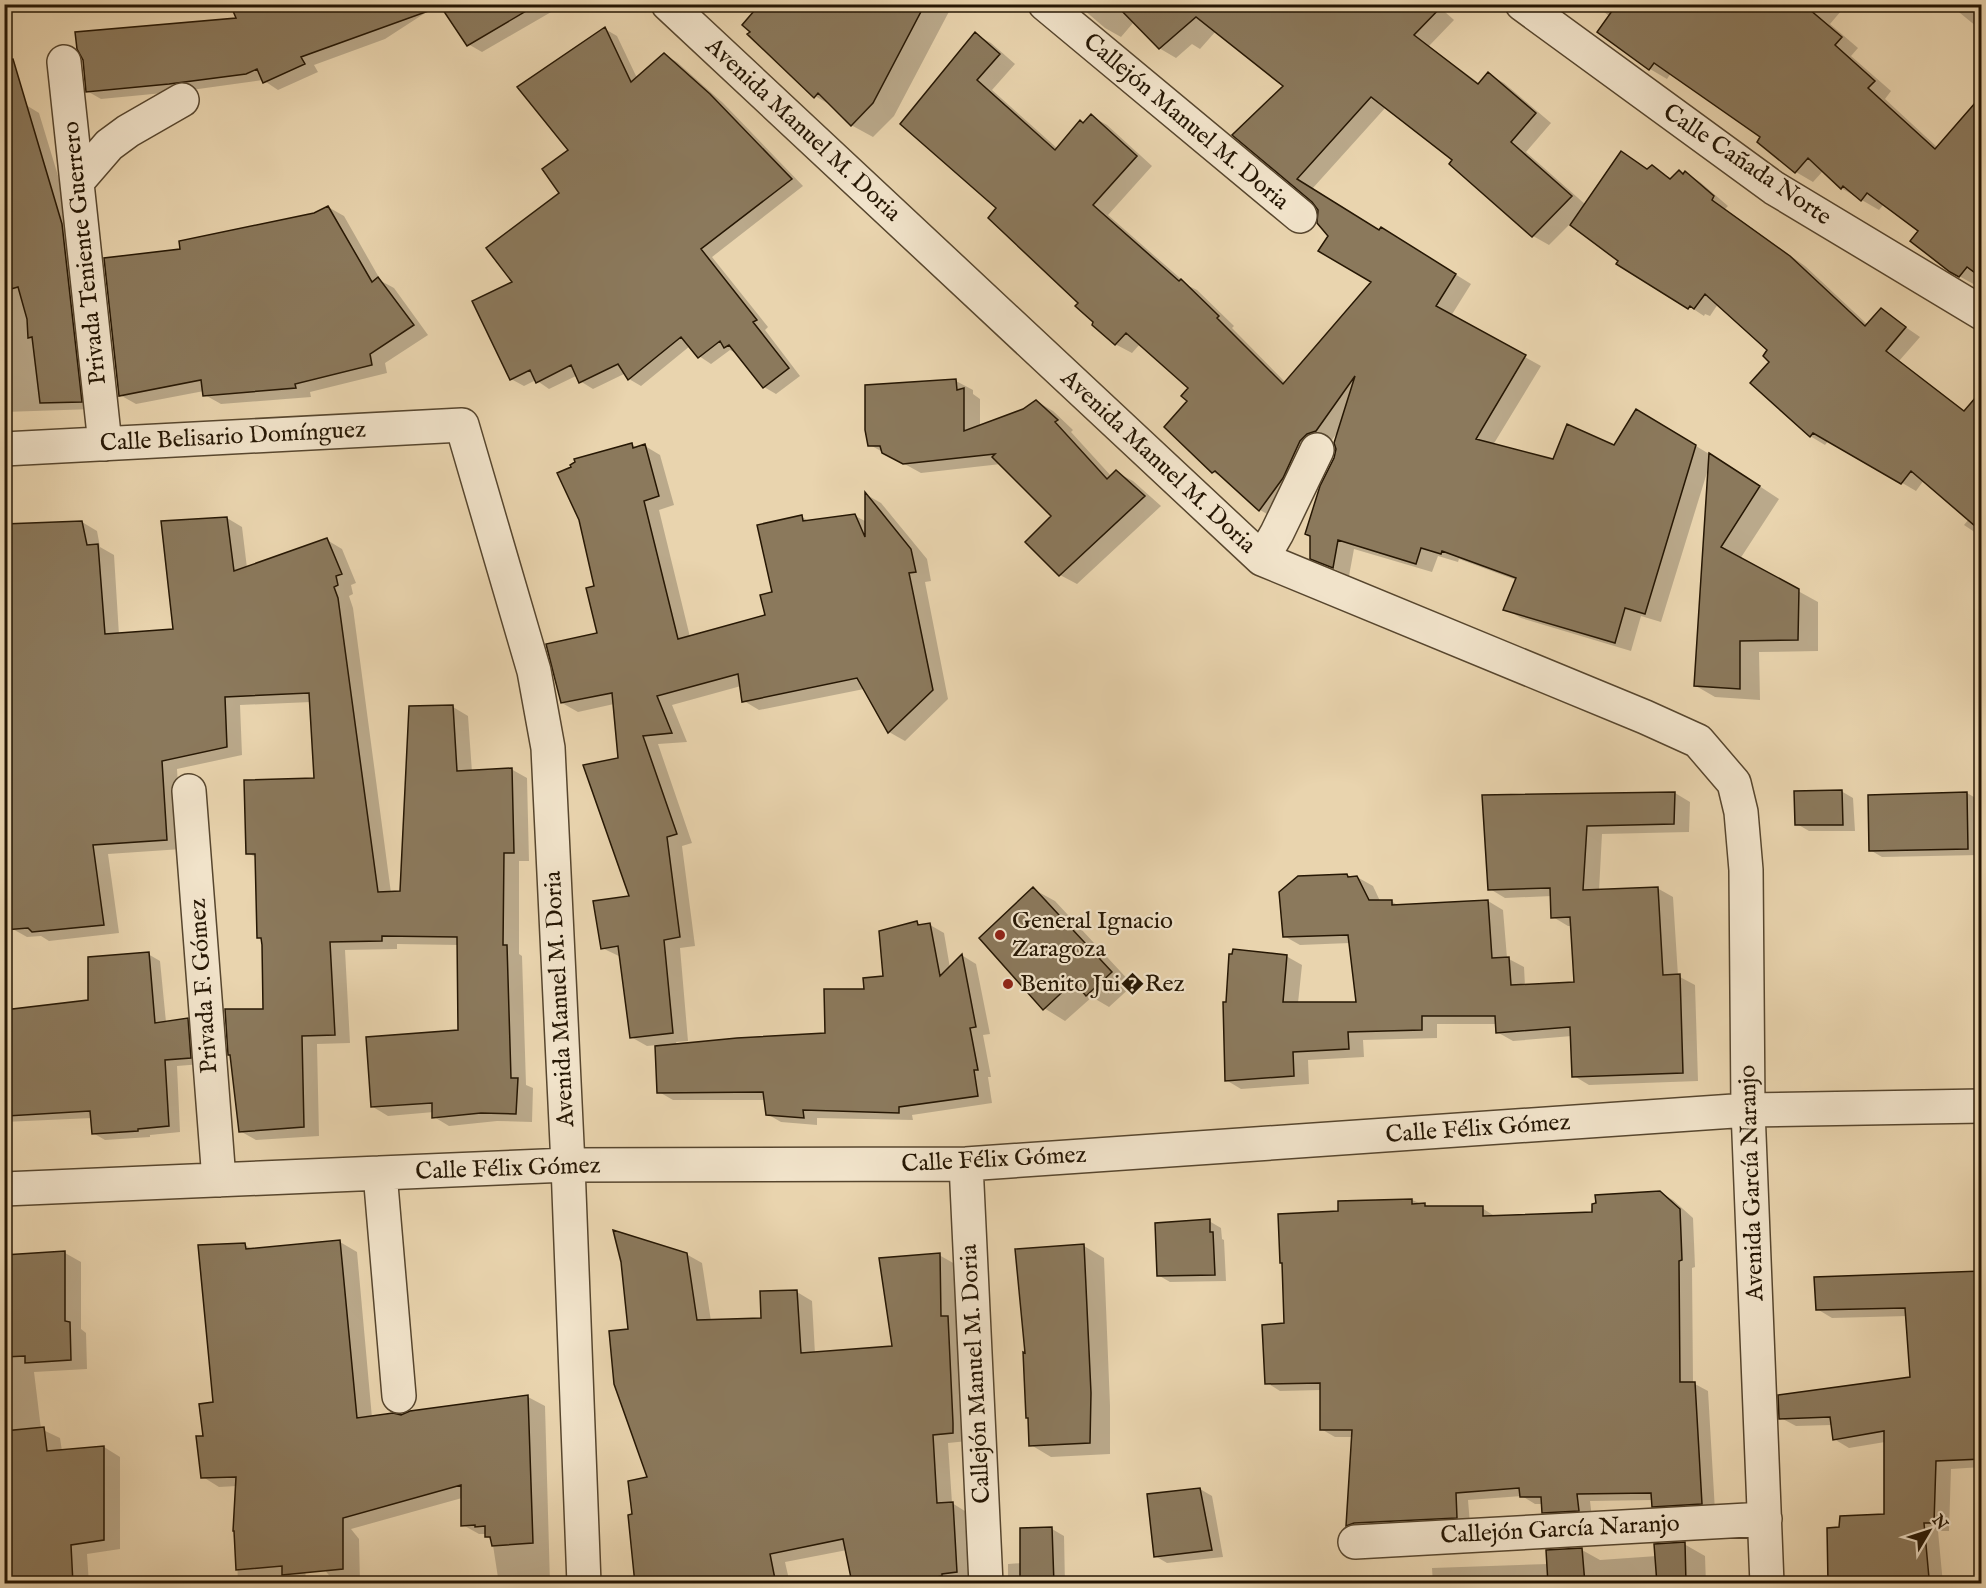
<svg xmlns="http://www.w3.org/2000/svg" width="1986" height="1588" font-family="'IM FELL English',serif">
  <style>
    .shadow { fill: #0003 }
    .building { fill: #8b795c; stroke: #261704; stroke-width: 1.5 }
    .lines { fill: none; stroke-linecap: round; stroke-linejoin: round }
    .minor-casing { stroke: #57462e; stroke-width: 36 }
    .minor { stroke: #f1e3ca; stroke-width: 33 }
    .poi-dot { fill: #8f2418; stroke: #f1e3ca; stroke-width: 2 }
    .labels { text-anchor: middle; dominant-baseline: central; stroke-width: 4.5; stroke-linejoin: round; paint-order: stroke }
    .street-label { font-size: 24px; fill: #261704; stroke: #f1e3ca }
    .poi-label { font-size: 24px; fill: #261704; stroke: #f1e3ca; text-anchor: start }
  </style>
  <rect width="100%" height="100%" fill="#e9d4ae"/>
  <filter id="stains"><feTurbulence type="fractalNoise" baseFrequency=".00333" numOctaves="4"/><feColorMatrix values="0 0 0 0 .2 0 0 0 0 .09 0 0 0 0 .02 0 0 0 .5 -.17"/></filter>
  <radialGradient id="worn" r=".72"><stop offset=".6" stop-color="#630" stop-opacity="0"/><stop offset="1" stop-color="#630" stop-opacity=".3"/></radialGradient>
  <path class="shadow" d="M232,4h207l-54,35 -71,26 4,7 -40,18 -15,-10 -79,11 -83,8 -14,-8 151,-71z
    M441,4h124l-83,48 -14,-8z
    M762,4h191l-59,112 -21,21 -22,-12 -17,-18 -19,-11z
    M1077,4h359l18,16 -25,26 51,38 8,-10 16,9 47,40 -25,29 60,53 36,-52 27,17 3,-3 20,12 7,-7 7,1 14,9 28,24 -3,3 80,57 63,59 13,-15 39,27 -21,24 66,51 17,-20v145l-18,-12 5,-6 -45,-39 -8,11 -87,-51 -4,5 -15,-9 -39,-74 -2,-12 -51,-46 -8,12 -5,-2 -1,2 -84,-55 -50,-37 -21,21 -16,-9 -82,-72 3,-4 -68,-53 -74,82 68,43 17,6 74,46 -20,32 90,50 -48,79 60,16 61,-14 39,-27 76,46 50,33 -39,60 78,43v49l-59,1 1,48 -45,-3 -19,-11 13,-220 -48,156 -20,-6 -10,35 -110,-33 -16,-9 11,-29 -57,-21 -1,3 -20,-6 -6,16 -78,-23 -5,27 -37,-18 24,-100 3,-28 -7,10 -9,3 -47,76 -16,-9 -33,-30 -14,-8 -24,-71 1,-13 -50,-44 -8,9 -17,-9 -117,-136 -96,-84 73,-90 16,9 24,21 -23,26 66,59 33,-33 16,9 45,41 -44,49 81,71 8,4 37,36 -2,2 54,55 87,-101 -43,-46 -11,-26 -5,-9 -80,-66 51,-49 -69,-55 -16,18 -8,-5 -16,14 -17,-10 -26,-25 -12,14 -16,-9z
    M1595,4h252l-17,20 28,24 -7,8 40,35 -6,8 53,49 44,-13v145l-5,6 -18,-10 -39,-45 -36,-27 -5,6 -38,-22 -18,-17 -10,11 -17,-10 -37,-31 4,-4 -92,-64 -4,6 -17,-10 -40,-52z
    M1949,4h33v27z
    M605,29l12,7 20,42 28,-23 12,7 46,41 80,83 -91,71 56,70 -3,3 35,46 -24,18 -12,-7 -26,-33 -8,-4 -19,14 -12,-8 -9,-10 -49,40 -12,-7 -3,-6 -33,16 -13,-8 -2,-6 -29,14 -13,-9 -12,6 -13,-7 3,-96 47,-90 9,-43z
    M26,105l13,8 36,119 19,177 -90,3v-300z
    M328,207l16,9 37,65 13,7 34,47 -43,28 2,10 -77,19 1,5 -90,7 -16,-9 -1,-4 -68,13 -16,-9 62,-145 133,-36z
    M956,381l17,9v4l7,5v28l43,-16 13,-10 17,10 20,19 -2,2 41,45 4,-5 17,9 28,25 -84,78 -17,-9 -7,-59 -52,-52 -80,9 -51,-28z
    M632,445l6,3 7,-2 15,9 14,50 -15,5 31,127 77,-20 35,-100 8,5 45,-6 12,6v-27l14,8 46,56 4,22 -6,1 23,117 -43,42 -16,-9 -25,-43 -105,21 -15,-9 -3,-15 -69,19 15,37 -29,2 34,99 -10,3 13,100 -15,2 8,93 -12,1 1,3 150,-11 39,-43 19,-14 32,-54 5,3 8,-1 14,8 6,35 13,-12 13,8 14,70 -7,1 8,42h-3l4,26 -80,12 1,5 -96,-2v7l-36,-3 -14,-8 -1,-14h-93l-14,-8 -2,-47 -10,1 -16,-9 -10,-80 -19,-9 29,-51 -17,-193 -36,8 -16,-9 37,-69 -3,-47z
    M227,518l15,9 5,41 80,-28 15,9 14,34 -5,2 2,9 -4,2 4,12 38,285 11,-1 51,-185 15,9 4,56 39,-3 16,9 2,83h-10v93l3,2 4,129 7,3 -1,34 -35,-1 -48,5 -15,-9v-5l-46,4 -15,-9 86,-75v-87l-62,-1v5l-52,1 5,93 -33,1 2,92 -63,4 -16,-9 24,-120 -1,-71 -5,-3 -1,-79 -9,-5 68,-74 -5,-77 -71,3 2,50 -65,14 5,80 -74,5 11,79 -70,8 -8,-5 -14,1 -16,-9 71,-406 15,9 3,16 14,8 5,80 55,-5z
    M1841,791l12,7 2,33h-46l-12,-7z
    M1675,793l15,9 -1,30 -87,2 -3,57 58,-3 16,9 5,79 17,9 3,96 -109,4 -15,-9 -2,-40 -59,5 -16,-9v-8h-60v14l-74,2 1,17 -56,3 1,24 -68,5 -15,-9 60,-124 16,9 -4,38h59l-7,-60 -50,2 -16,-9 63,-61 4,3 6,-1 16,9 7,15h11l8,5 89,-5 15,9 4,48 17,9 1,19 50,-2 -3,-58h-4l-15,-9 -1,-21 -47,2 -15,-9 -7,-92z
    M1967,793l12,7 1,55 -98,2 -12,-7z
    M1033,889l22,12 78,84 -24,22 -17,-10 -27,24 -21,-13z
    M148,954l12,7 6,61 21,-3 12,7 3,38 -25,2 3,66 -30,3v2l-45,3 -12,-7 -1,-15 -88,4v-110l86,-11z
    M1659,1192l14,8 20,18 2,49 -3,1 1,115 15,8 7,120 -49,2 -13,-7v-6l-63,1 2,17 -35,2 -13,-8 -1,-8h-8l-13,-8 -54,4 2,24 -109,8 -13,-7 5,-88h-18l-14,-8v-39l-41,1 -13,-8 18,-58 -1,-61 -3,-1 59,-51 72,-12 19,8h51l14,9 98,-4z
    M1209,1221l12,7 1,11 2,1 2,41 -56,1 -12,-7z
    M340,1242l17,10 15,166 29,-2 127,-19 17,9 5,178h-51l-7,-45 -5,-5h-8l-16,-9 -1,-27 -111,31 8,10 1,45h-24l-32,-40 2,40h-68l-2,-53 1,-45 -18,1 -16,-10 2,-40 9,-34 30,-158 9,4z
    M1084,1246l20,12 6,147v49l-59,3 -20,-12 -5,-91z
    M65,1253l16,9v67l5,4 1,36 -53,3 7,57 19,9 2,13 42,-4 16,10v92l-33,5 2,30h-85v-327z
    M686,1254l16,9 9,58 51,-2 35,-27 15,9 3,53 79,-6 45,-93 16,9 1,58 8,4 4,115 -20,2 4,60 16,10 4,68 -15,3h-100l-3,-2 -7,-32 -62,12 5,22h-154l-2,-68 15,-38 -20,-148z
    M1982,1273v194l-31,2 -2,62h-11l5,53h-111l-2,-2 10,-53 45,-13v-74l-36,6 -15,-9 -2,-14 -36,1 -15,-8 131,-40 -4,-62 -76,2 -15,-9z
    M1200,1489l12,7 11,61 -56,6 -12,-7z
    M1052,1529l12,7 1,48h-57v-20l14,-1z
    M1684,1544l21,12 1,28h-273l-1,-16 116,-4 34,-14 18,10 57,-4z"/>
  <path class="building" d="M230,4h204v5l-133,48 4,7 -42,19 -6,-14 -11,5 -77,10 -83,8 -3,-32 -6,-11 -2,-17 161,-14z
    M439,4h99l-71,42z
    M760,4h165l-52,99 -22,23 -33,-33 -4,5 -67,-64 3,-2 -8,-7z
    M1115,4h329l-30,31 64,49 10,-12 48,41 -25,29 61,54 -40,41 -83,-73 3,-4 -81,-63 -74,82 82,51 2,-3 75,47 -20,32 90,49 -50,84 77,20 14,-35 47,21 22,-36 60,36 -51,169 -20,-6 -10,35 -112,-33 13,-32 -74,-27 -1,3 -20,-6 -5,16 -78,-24 -5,28 -23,-9v-23l-5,-2 15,-48 14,-28 2,-9 -2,-6 21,-67 -39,55 -9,3 -7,7 -17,37 -24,33 -44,-40 -3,2 -48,-46 23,-26 -6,-5 7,-8 -62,-55 -11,12 -23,-20 1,-3 -18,-16 3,-3 -90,-85 8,-10 -96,-84 75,-92 25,22 -23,26 78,70 25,-30 3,3 8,-9 46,42 -44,49 86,76 2,-2 38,37 -2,2 66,66 88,-102 -53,-31 10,-15 -11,-13 1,-13 -6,-8 -80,-67 51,-49 -87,-69 -37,32z
    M1617,4h186l39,33 -7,8 40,36 -7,7 67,61 47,-54v183l-15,-11 -8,10 -9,-5 -40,-31 8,-10 -51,-38 -6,8 -18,-15 -2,3 -33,-31 -13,15 -38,-31 3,-5 -106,-74 -5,7 -52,-38z
    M605,27l26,55 33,-29 46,41 82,85 -91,70 56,71 -4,2 36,46 -26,20 -34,-43 -5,3 -4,-7 -22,17 -17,-21 -53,43 -10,-16 -39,19 -8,-18 -35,18 -6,-13 -20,10 -38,-79 40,-19 -26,-34 73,-55 -17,-24 26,-19 -51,-63z
    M13,59l49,165 20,178 -42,1 -8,-66 -4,1 -1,-19 -9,-32 -14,4v-231z
    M1621,151l26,18 5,-4 18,14 9,-9 4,4 2,-3 29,25 -2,4 78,56 75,70 16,-18 25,19 -20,24 78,60 18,-21v142l-71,-61 -10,13 -88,-51 -3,4 -60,-54 19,-21 -6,-6 4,-6 -62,-56 -11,15 -4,-3 -2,3 -72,-45 2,-3 -48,-36z
    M328,206l44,76 6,-5 36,48 -44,29 2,11 -77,19 1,4 -93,8 -2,-16 -82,16 -15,-138 76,-9 -1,-8 135,-28z
    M956,379l1,11 7,-2v43l59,-22 13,-9 22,20 -3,2 52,57 9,-9 29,26 -86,80 -34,-34 26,-26 -59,-59 3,-3 -92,10 -21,-11 -2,-7h-12l-3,-16v-45z
    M632,443l1,5 12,-4 14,52 -15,5 34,138 87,-24 -5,-20 12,-3 -15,-67 45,-10 1,6 52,-7 10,23v-45l46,57 5,23 -7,1 24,117 -45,43 -31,-55 -115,24 -4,-28 -81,22 15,37 -29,3 34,98 -10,3 13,100 -16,3 9,93 -43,5 -12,-92 -17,3 -8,-48 36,-5 -46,-131 35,-7 -6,-65 -51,10 -15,-59 51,-11 -11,-45 8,-2 -15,-66 -22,-47 14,-6 -1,-2 5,-3 -1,-3z
    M1709,453l51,33 -39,61 78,42 -1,51 -58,1v48l-46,-3z
    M227,517l7,54 93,-33 15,36 -6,2 2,9 -4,2 4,11 40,294 22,-1 9,-185 44,-1 4,66 55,-3 2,85h-10l-1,92h4l4,133h7l-2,36 -35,-1 -49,5v-15l-61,4 -5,-70 92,-7 -1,-93 -75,-1v5l-52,1 5,93 -33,1 2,91 -65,5 -9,-77h-2l-3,-46h38l-1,-64 -1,-7h-4l-2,-84h-9l-2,-74 70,-2 -5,-85 -84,4 2,50 -65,14 5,79 -74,5 11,80 -72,7 -4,-4 -24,2v-406l78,-3 5,24 11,-1 7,90 68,-5 -12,-108z
    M1842,790l1,35h-48l-1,-34z
    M1675,792l-1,32 -87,2 -4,64 75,-3 5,88 17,-1 3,99 -111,4 -2,-50 -74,6 -1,-17h-73v14l-74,2 1,17 -56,3 1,24 -69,5 -2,-79h3l3,-48h3l1,-5 54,6 -4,47h73l-8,-67 -65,2 -4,-45 19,-16 49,-2 1,3 9,-1 12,24h23v5l96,-5 4,58 17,-1 2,28 63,-3 -4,-65 -19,1 -1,-30 -62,2 -6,-95z
    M1967,792l1,57 -99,2 -1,-56z
    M1033,887l79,85 -26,24 -10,-12 -1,3 -3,-4 -29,27 -64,-72z
    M917,921l1,4 12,-2 10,53 22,-22 14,73 -6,1 8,42h-4l4,26 -79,11v6l-96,-3 1,8 -38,-3 -3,-23 -106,1 -2,-47 82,-8 88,-5 -1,-44h40l-1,-11 20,-2 -4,-45z
    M149,952l6,71 33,-5 3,40 -26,2 4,66 -31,3v2l-46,3 -2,-23 -83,5 -3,-106 84,-10v-43z
    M1660,1191l20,18 2,51 -3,1 1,121h15l7,122 -50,3 -1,-14 -74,1 2,17 -37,2 -1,-16h-21l-1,-9 -63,5 1,25 -103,5 -8,3 6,-96h-32v-47l-55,1 -3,-59 22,-2 -2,-60h-2l-2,-49 60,-3v-10l74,-2v5l13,-1v3h58v10l109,-4v-8l4,-1 -1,-8z
    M1210,1219v13h3l2,43 -58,1 -2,-53z
    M613,1230l74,23 10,67 64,-2 -1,-27 37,-1 4,63 91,-7 -13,-88 61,-5 1,63h7l5,107v10l-20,2 4,68 16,-1 4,70 -15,2v2l-22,4v4h-31l-1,-5 -36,4 -9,-44 -73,15 6,30h-141l-7,-69 4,-1 -4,-33 19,-4 -33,-93 -5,-53 19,-2 -7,-67z
    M340,1240l17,178 36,-5 8,2 9,-4 118,-16 5,148 -41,3 -2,-9h-5v-11l-10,1v-2l-14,1v-41l-118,33v51l-61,6v-9l-46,4 -2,-39h-1l3,-54 -35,1 -5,-42h7l-4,-32 14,-2 -15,-157 47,-2 1,6z
    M1084,1244l7,149 -1,50 -61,3 -1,-28h-2l-3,-66 2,1 -10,-104z
    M65,1251v70l5,1 1,38 -46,3v-7l-21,1v-102z
    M1982,1271v188l-46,2 -2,62h-10l5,55 -101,5 -1,-55 12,-1 1,-11 44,-2v-83l-51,9 -3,-23 -51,2 -1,-24 132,-18 -5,-69 -89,2 -2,-33z
    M44,1427l3,24 57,-5v94l-33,5 2,39h-69v-153z
    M1200,1488l12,62 -58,7 -7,-63z
    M1052,1527l2,57h-34v-56z
    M1685,1542l1,42h-29l-3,-40z
    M1582,1548l3,36h-37l-2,-34z"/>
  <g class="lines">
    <defs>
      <path id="minor" d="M668,4l594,555 383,158 53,24 36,42 7,29 5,58 2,240 19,474
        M1045,4l255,212
        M1522,4l252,184 208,125
        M64,62l41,382
        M77,182l32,-37 19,-14 54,-31
        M4,449l458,-24 72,246 14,77 20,417 16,419
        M1262,559l15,-26 40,-83
        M189,791l30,389
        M966,1164l20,420
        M380,1173l19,223
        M4,1189l564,-24 398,-1 782,-54 234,-4
        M1355,1542l410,-23"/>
    </defs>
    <use href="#minor" class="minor-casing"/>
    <use href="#minor" class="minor"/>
  </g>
  <g class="poi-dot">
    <circle cx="1000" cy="935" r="6"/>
    <circle cx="1008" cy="984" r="6"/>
  </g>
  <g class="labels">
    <g class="street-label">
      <text transform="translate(1186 122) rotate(40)">Callejón Manuel M. Doria</text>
      <text transform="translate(803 130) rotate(43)">Avenida Manuel M. Doria</text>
      <text transform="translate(1747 165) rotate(34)">Calle Cañada Norte</text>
      <text transform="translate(85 253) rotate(-96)">Privada Teniente Guerrero</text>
      <text transform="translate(233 437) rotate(-3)">Calle Belisario Domínguez</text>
      <text transform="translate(1158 462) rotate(43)">Avenida Manuel M. Doria</text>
      <text transform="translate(204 986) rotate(-94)">Privada F. Gómez</text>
      <text transform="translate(560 999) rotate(-93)">Avenida Manuel M. Doria</text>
      <text transform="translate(1478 1129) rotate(-4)">Calle Félix Gómez</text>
      <text transform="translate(994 1160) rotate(-3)">Calle Félix Gómez</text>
      <text transform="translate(508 1169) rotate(-2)">Calle Félix Gómez</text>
      <text transform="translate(1752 1183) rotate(-92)">Avenida García Naranjo</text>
      <text transform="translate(976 1374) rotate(-93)">Callejón Manuel M. Doria</text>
      <text transform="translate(1560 1530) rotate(-3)">Callejón García Naranjo</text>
    </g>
    <g class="poi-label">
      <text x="1012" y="921">General Ignacio<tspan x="1012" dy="28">Zaragoza</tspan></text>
      <text x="1020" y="984">Benito Jui�Rez</text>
    </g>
  </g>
  <rect width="1986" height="1588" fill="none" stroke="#e9d4ae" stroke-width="24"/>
  <rect x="6" y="6" width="1974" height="1576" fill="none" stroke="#261704" stroke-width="3"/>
  <rect x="12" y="12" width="1962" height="1564" fill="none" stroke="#261704" stroke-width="1.5"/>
  <g transform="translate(1929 1531) rotate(51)" stroke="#f1e3ca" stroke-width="4.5" paint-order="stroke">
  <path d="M0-4.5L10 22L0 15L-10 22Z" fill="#261704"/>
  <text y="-9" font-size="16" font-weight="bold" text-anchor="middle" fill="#261704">N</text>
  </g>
  <rect width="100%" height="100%" filter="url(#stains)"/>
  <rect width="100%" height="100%" fill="url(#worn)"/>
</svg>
